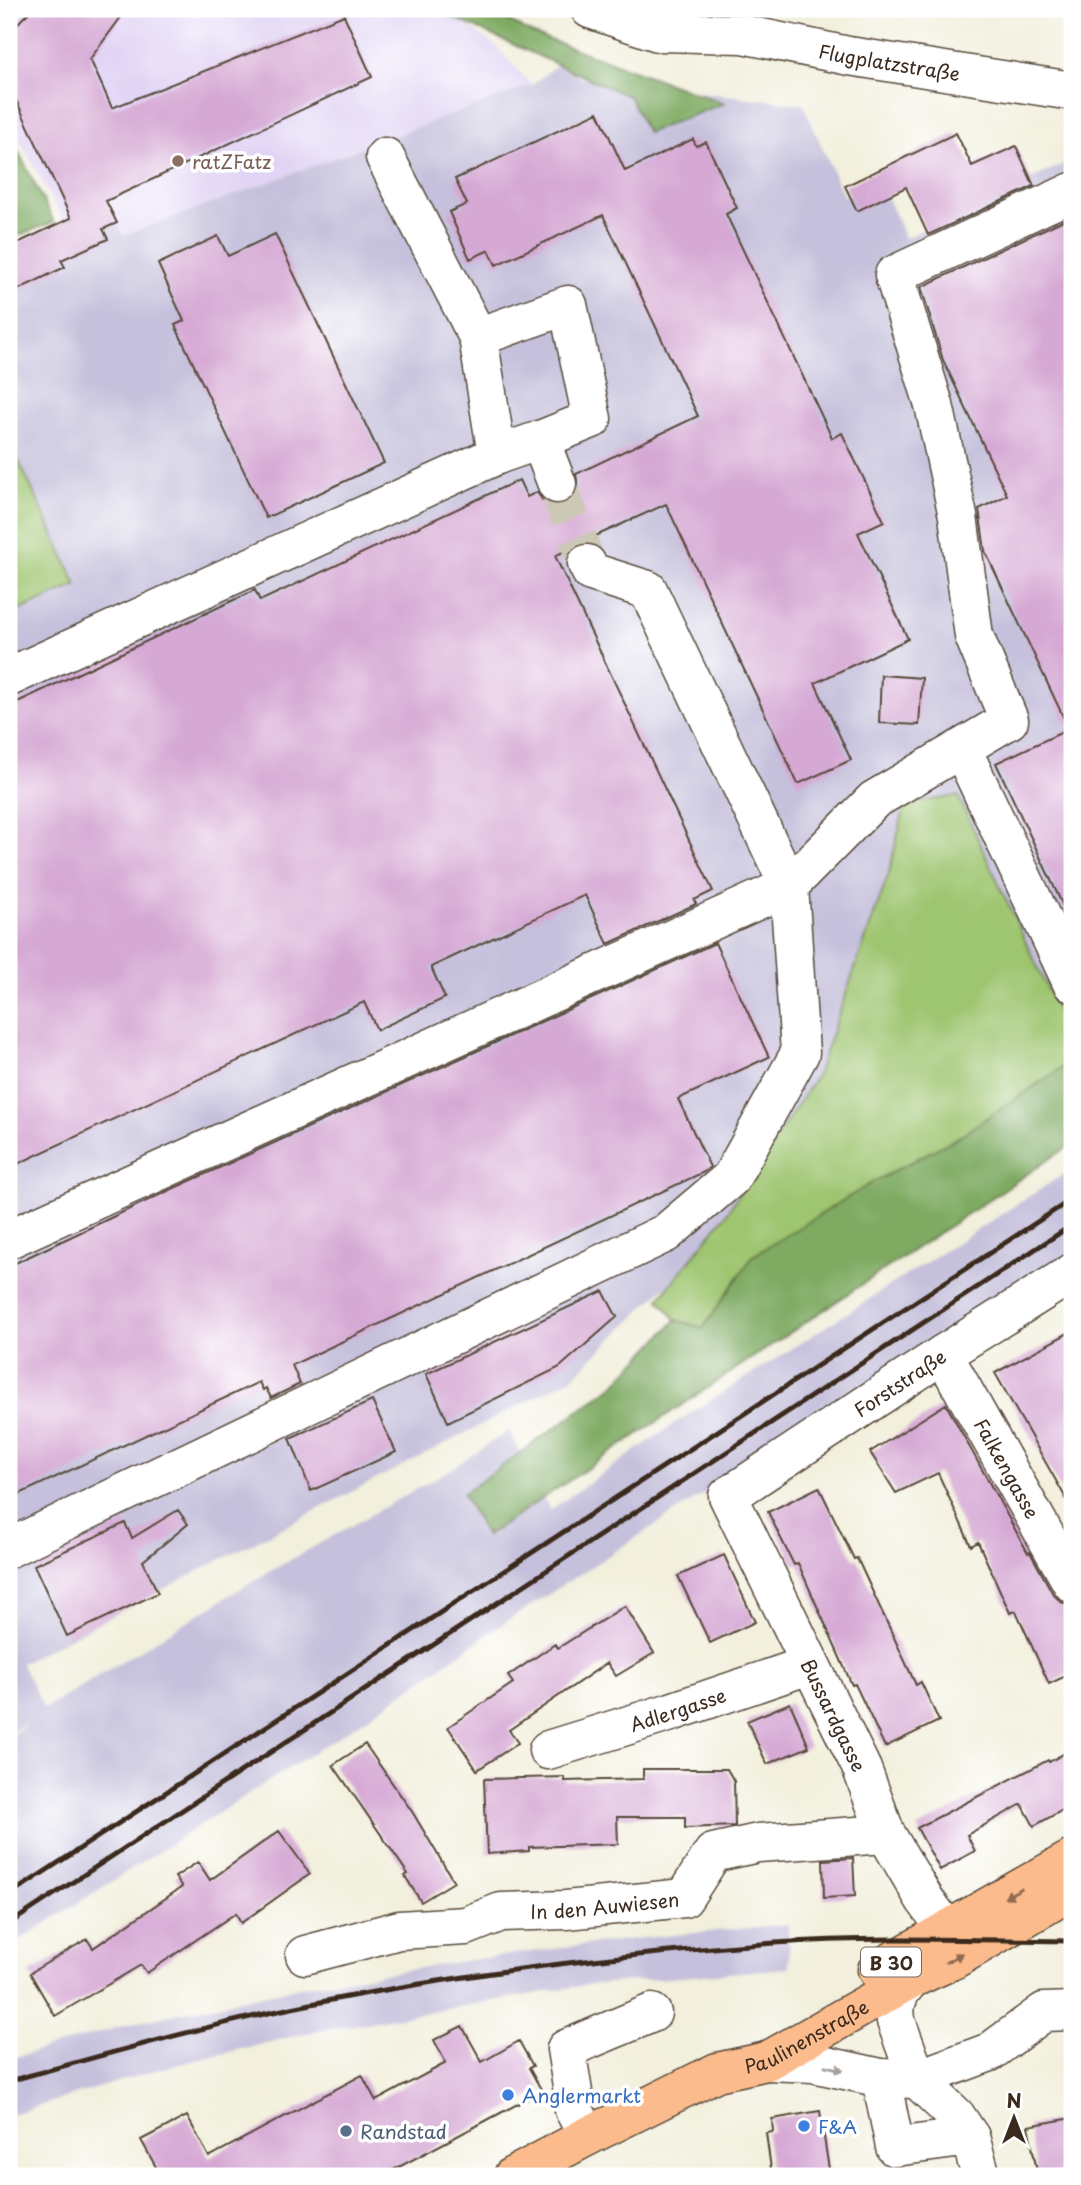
<svg xmlns="http://www.w3.org/2000/svg" width="1081" height="2185" font-family="'Playpen Sans',sans-serif">
  <style>
    .built { fill: #e1d4f4 }
    .industrial { fill: #c5c0db }
    .green { fill: #9ec570; stroke: #6c7847; stroke-width: 2 }
    .forest { fill: #7eaa62; stroke: #5c6a40; stroke-width: 2 }
    .building { fill: #d6a9d4 }
    .lines { fill: none; stroke-linecap: round; stroke-linejoin: round }
    .minor-tunnel { stroke: #cdc8b6; stroke-width: 38; stroke-dasharray: 38 19; stroke-linecap: butt }
    .minor-casing { stroke: #56483a; stroke-width: 41 }
    .major-casing { stroke: #56483a; stroke-width: 41 }
    .minor { stroke: #fff; stroke-width: 38 }
    .major { stroke: #fbbb8c; stroke-width: 38 }
    .rail { stroke: #3b2a1e; stroke-width: 5 }
    .oneway { fill: #916b50 }
    .oneway2 { fill: #a79f9a }
    .education-dot { fill: #8d6e63; stroke: #fff; stroke-width: 2.5 }
    .shop-dot { fill: #3f7fe0; stroke: #fff; stroke-width: 2.5 }
    .service-dot { fill: #5c6f8a; stroke: #fff; stroke-width: 2.5 }
    .labels { text-anchor: middle; dominant-baseline: central; stroke-width: 7; stroke-linejoin: round; paint-order: stroke }
    .shield { fill: #fff; stroke: #766a62; stroke-width: 2 }
    .shield-label { font-size: 18px; font-weight: bold; fill: #3b2a1e }
    .street-label { font-size: 19px; fill: #3b2a1e; stroke: #fff }
    .education-label { font-size: 19px; fill: #785e54; stroke: #fff; text-anchor: start }
    .shop-label { font-size: 19px; fill: #366cbe; stroke: #fff; text-anchor: start }
    .service-label { font-size: 19px; fill: #4e5e75; stroke: #fff; text-anchor: start }
  </style>
  <rect width="100%" height="100%" fill="#fff"/>
  <filter id="ink" filterUnits="userSpaceOnUse"><feTurbulence type="fractalNoise" baseFrequency=".0143" numOctaves="2"/><feDisplacementMap in="SourceGraphic" scale="14" xChannelSelector="R" yChannelSelector="G"/><feConvolveMatrix kernelMatrix="1 2 1 2 8 2 1 2 1" color-interpolation-filters="sRGB"/></filter>
  <filter id="wash" filterUnits="userSpaceOnUse"><feTurbulence type="fractalNoise" baseFrequency=".00686" numOctaves="4" result="noise"/><feDisplacementMap in="SourceGraphic" scale="28" xChannelSelector="R" yChannelSelector="G"/><feGaussianBlur stdDeviation="1.57" result="paint"/><feColorMatrix in="noise" values="0 0 0 0 0 0 0 0 0 0 0 0 0 0 0 0 0 1.4 0 .05"/><feComposite in="paint" operator="in"/></filter>
  <g filter="url(#wash)">
    <rect width="100%" height="100%" fill="#f2efdc"/>
    <path class="built" d="M17,9h428l52,38 35,38 -409,151 -17,-35 -42,21 -55,-102v-103z"/>
    <path class="industrial" d="M567,56l12,22 224,26 41,93 38,-13 23,54 167,-78v932l-350,223 -15,-17 -43,-10 -92,90 -551,285 23,46 209,-128 197,-111 59,-40 41,80 130,-90 392,-251v86l-580,376 -123,86 -360,230v-209l21,-18 -21,14v-1487l97,-46 17,35 409,-151z
      M788,1924l1,44 -203,17 -279,48 -147,36 -151,46v-56l121,-35 174,-38 173,-27 146,-19z"/>
    <path class="green" d="M9,440l68,145 -68,30z
      M958,796l114,246v19l-117,78 -82,43 -120,74 -50,72 -27,-8 -17,-21 66,-83 92,-141 72,-202 16,-69z"/>
    <path class="forest" d="M434,9h52l45,24 193,70 -77,30 -17,-36z
      M9,133l45,89 -45,17z
      M1072,1061v83l-586,392 -23,-42 150,-108 63,-66 27,8 50,-72 120,-74 82,-43z"/>
    <g id="blocks">
      <path class="building" d="M32,9h95l-37,50 22,49 232,-93 28,62 -266,124 11,22 -14,6 5,10 -47,21 4,7 -56,27v-47l62,-29 -62,-133v-53z
        M598,112l27,59 68,-32 3,7 10,-4 31,66 -11,6 106,224 10,-5 42,88 -26,12 50,106 -93,44 36,77 -53,24 -132,-280 -88,40 -23,12 158,335 -19,9 2,4 -88,40 -23,-49 -154,72 14,31 -68,32 -13,-28 -355,166v-462l246,-116 5,11 259,-121 8,17 10,-5 6,9 10,4 12,-1 9,-6 4,-10 -2,-14 122,-58 -95,-201 -107,50 -7,-15 -19,9 -21,-47 18,-8 -12,-25z
        M956,133l16,33 44,-20 18,40 -106,49 -22,-48 -49,24 -12,-25z
        M1072,216v709l-76,-162 73,-34 -84,-178 -6,-42 28,-14 -64,-135 -22,-73z
        M275,234l109,229 -118,55 -91,-193 9,-4 -26,-57 60,-28 10,20z
        M881,675l41,3 -3,47 -40,-2z
        M715,943l54,114 -91,42 32,68 -6,5 -412,193 8,19 -29,14 -5,-10 -3,2 -4,-8 -250,117v-233l150,-71z
        M603,1291l14,26 -57,50 -112,55 -22,-48z
        M1072,1331v178l-77,-136z
        M372,1401l24,51 -85,39 -21,-53z
        M946,1404l82,149 2,-1 23,42 8,8 11,3v68l-23,11 -33,-73 -6,2 -32,-71 -7,4 -33,-73 -42,20 -26,-41z
        M819,1487l35,72 3,-1 59,127 5,-3 18,39 -54,26 -30,-63 -3,1 -54,-122 -4,2 -26,-53z
        M178,1510l10,14 -45,37 15,32 -91,43 -33,-71 91,-42 7,15z
        M724,1555l31,67 -45,21 -32,-67z
        M625,1606l29,47 -38,23 -9,-13 -98,67 9,13 -41,27 -29,-43 65,-44 -5,-7 47,-32 3,4z
        M790,1703l19,44 -42,17 -20,-43z
        M365,1744l48,69 41,69 -33,20 -16,-26 3,-2 -75,-109z
        M1072,1749v56l-38,21 -12,-22 -55,31 8,16 -35,19 -23,-42 131,-68 1,2z
        M643,1769h84l7,12 1,45 -50,2v-11h-68l1,27 -89,3v4l-42,3 -3,-75 81,-2v4l78,-2z
        M279,1831l31,43 -69,49 -5,-10 -89,60 -6,-8 -86,51 -25,-43 57,-34 6,9 89,-61 -7,-10 23,-15 12,18z
        M853,1858l2,38 -31,2 -1,-38z
        M462,2026l20,36 37,-21 14,25 -4,2 13,23 -160,85h-221l-20,-36 46,-24 22,41 153,-82 14,26 70,-38 -12,-23z
        M820,2111l10,65h-58l-6,-43 7,-1 -1,-13z
        M1072,2118v52l-34,6 -10,-50z"/>
    </g>
  </g>
  <g filter="url(#ink)">
    <use href="#blocks" fill-opacity="0" stroke="#56483a" stroke-width="2"/>
    <g class="lines">
      <path class="minor-tunnel" d="M557,484l30,80"/>
      <defs>
        <g id="minor">
          <path id="s1" d="M590,9l68,23 84,2 107,22 223,35"/>
          <path d="M385,157l93,180 19,118"/>
          <path d="M478,337l90,-32 24,114 -52,21"/>
          <path d="M9,677l488,-222 43,-15 17,44"/>
          <path d="M962,749l110,234"/>
          <path d="M9,1239l780,-353 85,-86 135,-80 -35,-84 -16,-120 -24,-111 -40,-130 178,-83"/>
          <path id="s2" d="M943,1354l129,229"/>
          <path d="M9,1548l657,-315 65,-55 69,-125 -11,-167 -141,-296 -57,-18 -4,-8"/>
          <path id="s3" d="M548,1750l123,-38 138,-47"/>
          <path id="s4" d="M947,1930l-22,-30 -39,-66 -24,-65 -134,-273 215,-142 129,-81"/>
          <path id="s5" d="M305,1955l94,-25 67,-4 35,-14 65,-2 118,-12 29,-45 45,-10 128,-9"/>
          <path d="M911,1979l-11,13 -5,14 1,15 21,58 39,37 14,21 11,39"/>
          <path d="M767,2061l46,2 68,15 36,1 73,-27 54,-40 28,-1"/>
          <path d="M881,2078l14,69 75,-10"/>
          <path d="M588,2136l-14,-26 -1,-18 -7,-43 86,-36"/>
        </g>
        <g id="major">
          <path d="M877,1970l195,-111"/>
          <path id="s6" d="M513,2176l75,-40 129,-64 50,-11 144,-82 42,-19 119,-70"/>
        </g>
      </defs>
      <use href="#minor" class="minor-casing"/>
      <use href="#major" class="major-casing"/>
      <use href="#minor" class="minor"/>
      <use href="#major" class="major"/>
      <path class="rail" d="M9,1895l1063,-696
        M9,1924l1063,-699
        M9,2081c92,-25 184,-52 278,-72 160,-34 324,-54 488,-66 98,-7 198,-3 297,-2"/>
    </g>
    <defs><path id="oneway-solid" d="M-6-.8H1V-3.2L6.5 0L1 3.2V.8H-6Z" transform="scale(1.75)"/></defs>
    <g class="oneway">
      <use href="#oneway-solid" transform="translate(1013 1893) rotate(151)"/>
      <use href="#oneway-solid" transform="translate(954 1958) rotate(-29)"/>
    </g>
    <use class="oneway2" href="#oneway-solid" transform="translate(834 2068) rotate(13)"/>
  </g>
  <circle class="education-dot" cx="178" cy="161" r="7"/>
  <g class="shop-dot">
    <circle cx="508" cy="2095" r="7"/>
    <circle cx="804" cy="2126" r="7"/>
  </g>
  <circle class="service-dot" cx="346" cy="2131" r="7"/>
  <g class="labels">
    <rect class="shield" x="861" y="1947.5" width="60" height="29" rx="5"/>
    <g class="shield-label">
      <text x="891" y="1962">B 30</text>
    </g>
    <g class="street-label">
      <text stroke="none"><textPath href="#s1" startOffset="306">Flugplatzstraße</textPath></text>
      <text stroke="none"><textPath href="#s4" startOffset="693">Forststraße</textPath></text>
      <text stroke="none"><textPath href="#s2" startOffset="131">Falkengasse</textPath></text>
      <text stroke="none"><textPath href="#s3" startOffset="136">Adlergasse</textPath></text>
      <text transform="translate(834 1715) rotate(64)">Bussardgasse</text>
      <text stroke="none"><textPath href="#s5" startOffset="306">In den Auwiesen</textPath></text>
      <text stroke="none"><textPath href="#s6" startOffset="326">Paulinenstraße</textPath></text>
    </g>
    <g class="education-label">
      <text x="192" y="161">ratZFatz</text>
    </g>
    <g class="shop-label">
      <text x="522" y="2095">Anglermarkt</text>
      <text x="818" y="2126">F&amp;A</text>
    </g>
    <g class="service-label">
      <text x="360" y="2131">Randstad</text>
    </g>
  </g>
  <rect width="1081" height="2185" fill="none" stroke="#fff" stroke-width="35"/>
  <g transform="translate(1014 2118)" stroke="#ffffff" stroke-width="5" paint-order="stroke">
  <path d="M0-5L12 26L0 18L-12 26Z" fill="#3b2a1e"/>
  <text y="-10" font-size="19" font-weight="bold" text-anchor="middle" fill="#3b2a1e">N</text>
  </g>
</svg>
